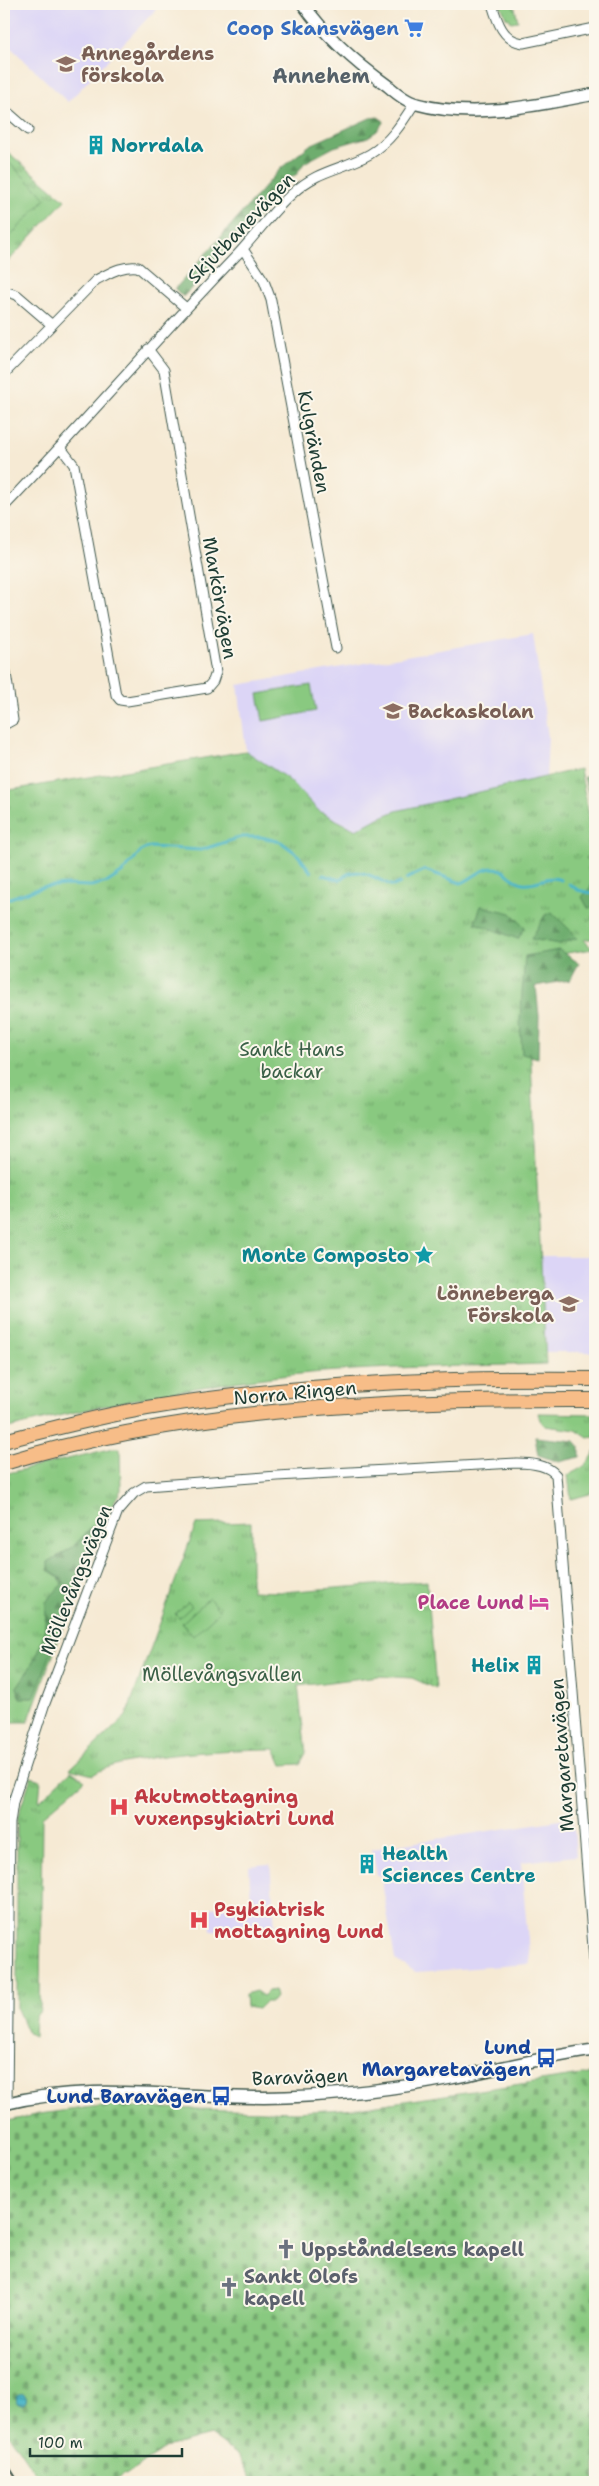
<svg xmlns="http://www.w3.org/2000/svg" width="599" height="2486" font-family="'Shantell Sans',sans-serif">
  <style>
    .built { fill: #dcd5f6 }
    .grass { fill: url(#grass-tufts); stroke: #54835a }
    .forest { fill: url(#forest-firs); stroke: #467551 }
    .cemetery { fill: url(#cemetery-stones); stroke: #54835a }
    .garden { fill: #89c980; stroke: #54835a }
    .water { fill: url(#water-rules); stroke: #357a7e }
    .lines { fill: none; stroke-linecap: round; stroke-linejoin: round }
    .stream { stroke: #4bb6c8; stroke-width: 3 }
    .minor-casing { stroke: #3f574c; stroke-width: 11 }
    .tertiary-casing { stroke: #3f574c; stroke-width: 14 }
    .secondary-casing { stroke: #3f574c; stroke-width: 15 }
    .primary-casing { stroke: #3f574c; stroke-width: 16 }
    .minor { stroke: #fff; stroke-width: 9 }
    .tertiary { stroke: #fff; stroke-width: 11 }
    .secondary { stroke: #fce5cf; stroke-width: 12 }
    .primary { stroke: #f7bd88; stroke-width: 14 }
    .labels { text-anchor: middle; dominant-baseline: central; stroke-width: 4; stroke-linejoin: round; paint-order: stroke }
    .shop-label { font-size: 19px; font-weight: bold; fill: #366cbe; stroke: #fbf7ec; text-anchor: end }
    .education-label { font-size: 19px; font-weight: bold; fill: #785e54; stroke: #fbf7ec; text-anchor: start }
    .culture-label { font-size: 19px; font-weight: bold; fill: #0d838f; stroke: #fbf7ec; text-anchor: start }
    .street-label { font-size: 19px; fill: #1f3d34; stroke: #fbf7ec }
    .park-label { font-size: 19px; fill: #3a6047; stroke: #fbf7ec }
    .hotel-label { font-size: 19px; font-weight: bold; fill: #b23c85; stroke: #fbf7ec; text-anchor: end }
    .health-label { font-size: 19px; font-weight: bold; fill: #be3a42; stroke: #fbf7ec; text-anchor: start }
    .transit-label { font-size: 19px; font-weight: bold; fill: #164399; stroke: #fbf7ec; text-anchor: end }
    .worship-label { font-size: 19px; font-weight: bold; fill: #5b616d; stroke: #fbf7ec; text-anchor: start }
    .neighbourhood-label { font-size: 20px; font-weight: bold; fill: #556169; stroke: #fbf7ec }
  </style>
  <defs>
    <pattern id="grass-tufts" width="24" height="20" patternUnits="userSpaceOnUse" patternTransform="scale(1.25)"><rect width="24" height="20" fill="#89c980"/><path d="M3 7l-1-3M5 7V3M7 7l1-3M15 17l-1-3M17 17v-4M19 17l1-3" fill="none" stroke="#6fa46a"/></pattern>
    <pattern id="forest-firs" width="22" height="20" patternUnits="userSpaceOnUse" patternTransform="scale(1.25)"><rect width="22" height="20" fill="#6ead6e"/><path d="M5 1l3.5 6h-7zM16 11l3.5 6h-7z" fill="#5a8e5b"/></pattern>
    <pattern id="cemetery-stones" width="16" height="16" patternUnits="userSpaceOnUse" patternTransform="scale(1.25)"><rect width="16" height="16" fill="#89c980"/><path d="M2 7V4a2 2 0 0 1 4 0v3zM10 15v-3a2 2 0 0 1 4 0v3z" fill="#6fa46a"/></pattern>
    <pattern id="water-rules" width="6" height="5" patternUnits="userSpaceOnUse" patternTransform="scale(1.25)"><rect width="6" height="5" fill="#4bb6c8"/><path d="M0 2.5h6" fill="none" stroke="#3e95a3"/></pattern>
  </defs>
  <rect width="100%" height="100%" fill="#fbf7ec"/>
  <filter id="ink" filterUnits="userSpaceOnUse"><feTurbulence type="fractalNoise" baseFrequency=".02" numOctaves="2"/><feDisplacementMap in="SourceGraphic" scale="10" xChannelSelector="R" yChannelSelector="G"/><feConvolveMatrix kernelMatrix="1 2 1 2 8 2 1 2 1" color-interpolation-filters="sRGB"/></filter>
  <filter id="wash" filterUnits="userSpaceOnUse"><feTurbulence type="fractalNoise" baseFrequency=".0096" numOctaves="4" result="noise"/><feDisplacementMap in="SourceGraphic" scale="20" xChannelSelector="R" yChannelSelector="G"/><feGaussianBlur stdDeviation="1.12" result="paint"/><feColorMatrix in="noise" values="0 0 0 0 0 0 0 0 0 0 0 0 0 0 0 0 0 1.4 0 .05"/><feComposite in="paint" operator="in"/></filter>
  <g filter="url(#wash)">
    <rect width="100%" height="100%" fill="#f6ead4"/>
    <path class="built" d="M4,4h157l-93,98 -64,-61z
      M533,634l15,103 -2,41 -150,33 -20,8 -19,11 -38,-19 -31,-32 -42,-28 -8,-66z
      M541,1256h54v96h-49z
      M573,1818l3,38 -55,6 9,102 -114,8 -21,-12 -14,-84 -4,-1 -5,-26z
      M270,1864l5,62 -64,5 -1,-23 41,-3 -2,-39z"/>
    <path class="grass" d="M500,4h14l4,17 -7,1 -2,-4 -2,1z
      M4,149l61,51 -61,66z
      M246,751l42,28 31,32 37,19 20,-11 20,-8 184,-42 15,79 -9,10 9,10v70l-11,2 9,9 -45,7 -22,6 20,402c-96,3 -194,2 -290,15 -86,11 -169,30 -252,50v-638z
      M538,1413l57,1v23l-7,1 -12,-8 -31,-4 -5,-6z
      M114,1448h6l1,42 -19,32 -74,200h-24v-248z
      M595,1451v33l-5,10 -19,5 -3,-24c14,-7 21,-10 27,-24z
      M251,1522v69l31,1 145,-11 9,108 -24,-11 -34,-2 -80,10 8,67 -6,11 -18,1 -7,-16c-38,0 -154,5 -182,26l-23,-6 56,-53 70,-192z
      M71,1771l14,9 -43,37 -2,194 -5,6 -1,20 -6,-3 -11,-25v-190l14,-42 10,3 -2,22z
      M274,1990l2,7 -4,5h-7l-7,7 -12,-2 -1,-13 11,-3 7,5 5,-5z"/>
    <path class="forest" d="M378,117l6,4 -7,10 -9,6 -34,10 -30,16 -7,11 -11,6 -10,18 -93,99 -8,-8 106,-121 29,-23 60,-27z
      M595,775v42l-11,-40z
      M595,882v26h-7l-6,-11z
      M481,906l30,7 14,14 -7,12 -43,-16z
      M552,912l26,26 -19,6 -28,-5 14,-24z
      M559,950l20,13 -9,17 -34,6 3,30 -1,42 -16,-4 -2,-34 5,-64z
      M535,1437l40,4 5,6v10l-21,5 -21,-7z
      M92,1526l7,1 -65,171h-14l-3,-11c22,-32 29,-45 29,-85l16,-18 -3,-7 -11,-7v-8l25,-15z"/>
    <path class="cemetery" d="M595,2073v409h-342l-14,-26 -29,-21 -41,11 -56,36h-72l-37,-55v-305l35,-8 61,-8 197,6 60,-4z"/>
    <path class="garden" d="M4,158l42,40 -42,45z
      M311,685l5,26 -53,10 -5,-27z
      M209,1598l11,13 -27,25 -11,-13z
      M188,1602l4,4 -13,12 -4,-4z"/>
    <path class="water" d="M15.5 2399a5.5 5.5 0 1 1 11 0a5.5 5.5 0 1 1-11 0Z"/>
    <g class="lines">
      <path class="stream" d="M323,875l17,5c16,-18 37,0 53,6l7,-3
        M406,879l19,-9 36,13c11,-4 19,-14 31,-15 14,-1 18,13 31,15 14,2 25,-9 38,-3
        M569,884l9,6 17,4
        M4,900l39,-13 23,-2 25,1 17,-4 15,-10 19,-22 8,-3 51,3 40,-13h20l20,5 16,12 14,18"/>
    </g>
  </g>
  <g filter="url(#ink)">
    <g class="lines">
      <defs>
        <path id="minor" d="M492,4c5,17 11,37 31,39l72,-15
          M4,109l24,21
          M243,249l21,32 7,19 65,348
          M4,291l13,4 35,30
          M4,374l92,-94c14,-7 26,-15 42,-13l48,41
          M61,448l13,17 42,230 4,5 7,1 80,-13 6,-7 3,-9 -52,-302 -16,-21
          M4,507c79,-83 154,-170 233,-252 19,-20 35,-44 56,-62 26,-24 49,-23 77,-39 20,-12 32,-31 44,-50
          M4,660l9,60 -9,5
          M7,2103l3,-280 3,-21 31,-96 74,-195 16,-18 12,-7 131,-10 240,-13c13,0 30,1 39,12l39,498"/>
        <path id="tertiary" d="M303,4c23,33 53,59 85,82 8,7 19,16 29,18 57,16 121,1 178,-10
          M4,2104c92,-24 188,-3 282,-7 55,-2 110,-8 165,-19 48,-9 96,-22 144,-28"/>
        <path id="secondary" d="M4,2471l7,11"/>
        <path id="primary" d="M4,1441c47,-12 95,-25 143,-33 148,-24 298,-31 448,-29
          M4,1463c186,-57 398,-64 591,-63"/>
      </defs>
      <use href="#minor" class="minor-casing"/>
      <use href="#tertiary" class="tertiary-casing"/>
      <use href="#secondary" class="secondary-casing"/>
      <use href="#primary" class="primary-casing"/>
      <use href="#minor" class="minor"/>
      <use href="#tertiary" class="tertiary"/>
      <use href="#secondary" class="secondary"/>
      <use href="#primary" class="primary"/>
    </g>
  </g>
  <defs>
    <symbol id="supermarket-bare" viewBox="-9 -9 18 18"><path d="M-6-5.5h2.5l.6 2H6L4.5 2H-2.5L-4.4-4H-6ZM-1.5 3.2a1.3 1.3 0 1 0 .1 0ZM3 3.2a1.3 1.3 0 1 0 .1 0Z" fill="#3f7fe0" stroke="#fbf7ec" stroke-width="2.5" paint-order="stroke"/></symbol>
    <symbol id="school-bare" viewBox="-9 -9 18 18"><path d="M0-5L7-2L0 1L-7-2ZM-4 1L0 2.5L4 1V4Q0 6-4 4Z" fill="#8d6e63" stroke="#fbf7ec" stroke-width="2.5" paint-order="stroke"/></symbol>
    <symbol id="building-bare" viewBox="-9 -9 18 18"><path d="M-4-6H4V6H1V3H-1V6H-4ZM-2.5-4.3h1.7v1.8h-1.7ZM.8-4.3h1.7v1.8H.8ZM-2.5-1h1.7V.8h-1.7ZM.8-1h1.7V.8H.8Z" fill="#0f9aa8" stroke="#fbf7ec" stroke-width="2.5" paint-order="stroke"/></symbol>
    <symbol id="sight-bare" viewBox="-9 -9 18 18"><path d="M0-6L1.8-2.2L6-1.7L2.9 1.2L3.7 5.4L0 3.3L-3.7 5.4L-2.9 1.2L-6-1.7L-1.8-2.2Z" fill="#0f9aa8" stroke="#fbf7ec" stroke-width="2.5" paint-order="stroke"/></symbol>
    <symbol id="hotel-bare" viewBox="-9 -9 18 18"><path d="M-6-4.5h1.5V1H6V5H4.5V3h-9V5H-6ZM-4 0a1.8 1.8 0 1 1 3.6 0ZM.5 0V-2.5h3Q6-2.5 6 0Z" fill="#d1479c" stroke="#fbf7ec" stroke-width="2.5" paint-order="stroke"/></symbol>
    <symbol id="hospital-bare" viewBox="-9 -9 18 18"><path d="M-5-5h3v3.5h4V-5h3V5h-3V1.5h-4V5h-3Z" fill="#e0444e" stroke="#fbf7ec" stroke-width="2.5" paint-order="stroke"/></symbol>
    <symbol id="bus-bare" viewBox="-9 -9 18 18"><path d="M-5-6H5V4H4V6H2V4H-2V6H-4V4H-5ZM-3.5-4V0h7V-4ZM-3.5 1.2v1.5H-2V1.2ZM2 1.2v1.5H3.5V1.2Z" fill="#1a4fb4" stroke="#fbf7ec" stroke-width="2.5" paint-order="stroke"/></symbol>
    <symbol id="church-bare" viewBox="-9 -9 18 18"><path d="M-1.2-6h2.4v3.5h3.3v2.4h-3.3V6h-2.4V-.1h-3.3v-2.4h3.3Z" fill="#6b7280" stroke="#fbf7ec" stroke-width="2.5" paint-order="stroke"/></symbol>
  </defs>
  <g fill-rule="evenodd">
    <use href="#supermarket-bare" x="400" y="14" width="28" height="28"/>
    <use href="#school-bare" x="52" y="50" width="28" height="28"/>
    <use href="#building-bare" x="82" y="131" width="28" height="28"/>
    <use href="#school-bare" x="379" y="697" width="28" height="28"/>
    <use href="#sight-bare" x="410" y="1241" width="28" height="28"/>
    <use href="#school-bare" x="555" y="1290" width="28" height="28"/>
    <use href="#hotel-bare" x="525" y="1588" width="28" height="28"/>
    <use href="#building-bare" x="520" y="1651" width="28" height="28"/>
    <use href="#hospital-bare" x="105" y="1793" width="28" height="28"/>
    <use href="#building-bare" x="353" y="1850" width="28" height="28"/>
    <use href="#hospital-bare" x="185" y="1906" width="28" height="28"/>
    <use href="#bus-bare" x="532" y="2044" width="28" height="28"/>
    <use href="#bus-bare" x="207" y="2082" width="28" height="28"/>
    <use href="#church-bare" x="272" y="2235" width="28" height="28"/>
    <use href="#church-bare" x="215" y="2273" width="28" height="28"/>
  </g>
  <g class="labels">
    <g class="shop-label">
      <text x="399" y="28">Coop Skansvägen</text>
    </g>
    <g class="education-label">
      <text x="81" y="53">Annegårdens<tspan x="81" dy="22">förskola</tspan></text>
      <text x="408" y="711">Backaskolan</text>
      <text x="554" y="1293" text-anchor="end">Lönneberga<tspan x="554" dy="22">Förskola</tspan></text>
    </g>
    <g class="culture-label">
      <text x="111" y="145">Norrdala</text>
      <text x="409" y="1255" text-anchor="end">Monte Composto</text>
      <text x="519" y="1665" text-anchor="end">Helix</text>
      <text x="382" y="1853">Health<tspan x="382" dy="22">Sciences Centre</tspan></text>
    </g>
    <g class="street-label">
      <text transform="translate(241 228) rotate(-46)">Skjutbanevägen</text>
      <text transform="translate(314 442) rotate(79)">Kulgränden</text>
      <text transform="translate(220 598) rotate(80)">Markörvägen</text>
      <text transform="translate(295 1393) rotate(-5)">Norra Ringen</text>
      <text transform="translate(76 1580) rotate(-68)">Möllevångsvägen</text>
      <text transform="translate(562 1755) rotate(-94)">Margaretavägen</text>
      <text transform="translate(300 2077) rotate(-2)">Baravägen</text>
    </g>
    <g class="park-label">
      <text x="292" y="1049">Sankt Hans<tspan x="292" dy="22">backar</tspan></text>
      <text x="222" y="1674">Möllevångsvallen</text>
    </g>
    <g class="hotel-label">
      <text x="524" y="1602">Place Lund</text>
    </g>
    <g class="health-label">
      <text x="134" y="1796">Akutmottagning<tspan x="134" dy="22">vuxenpsykiatri Lund</tspan></text>
      <text x="214" y="1909">Psykiatrisk<tspan x="214" dy="22">mottagning Lund</tspan></text>
    </g>
    <g class="transit-label">
      <text x="531" y="2047">Lund<tspan x="531" dy="22">Margaretavägen</tspan></text>
      <text x="206" y="2096">Lund Baravägen</text>
    </g>
    <g class="worship-label">
      <text x="301" y="2249">Uppståndelsens kapell</text>
      <text x="244" y="2276">Sankt Olofs<tspan x="244" dy="22">kapell</tspan></text>
    </g>
    <g class="neighbourhood-label">
      <text x="321" y="76">Annehem</text>
    </g>
  </g>
  <rect width="599" height="2486" fill="none" stroke="#fbf7ec" stroke-width="20"/>
  <path d="M30 2448v8h152v-8" fill="none" stroke="#1f3d34" stroke-width="2.5"/>
  <text x="38" y="2448" font-size="15" fill="#1f3d34" stroke="#fbf7ec" stroke-width="4" paint-order="stroke">100 m</text>
</svg>
